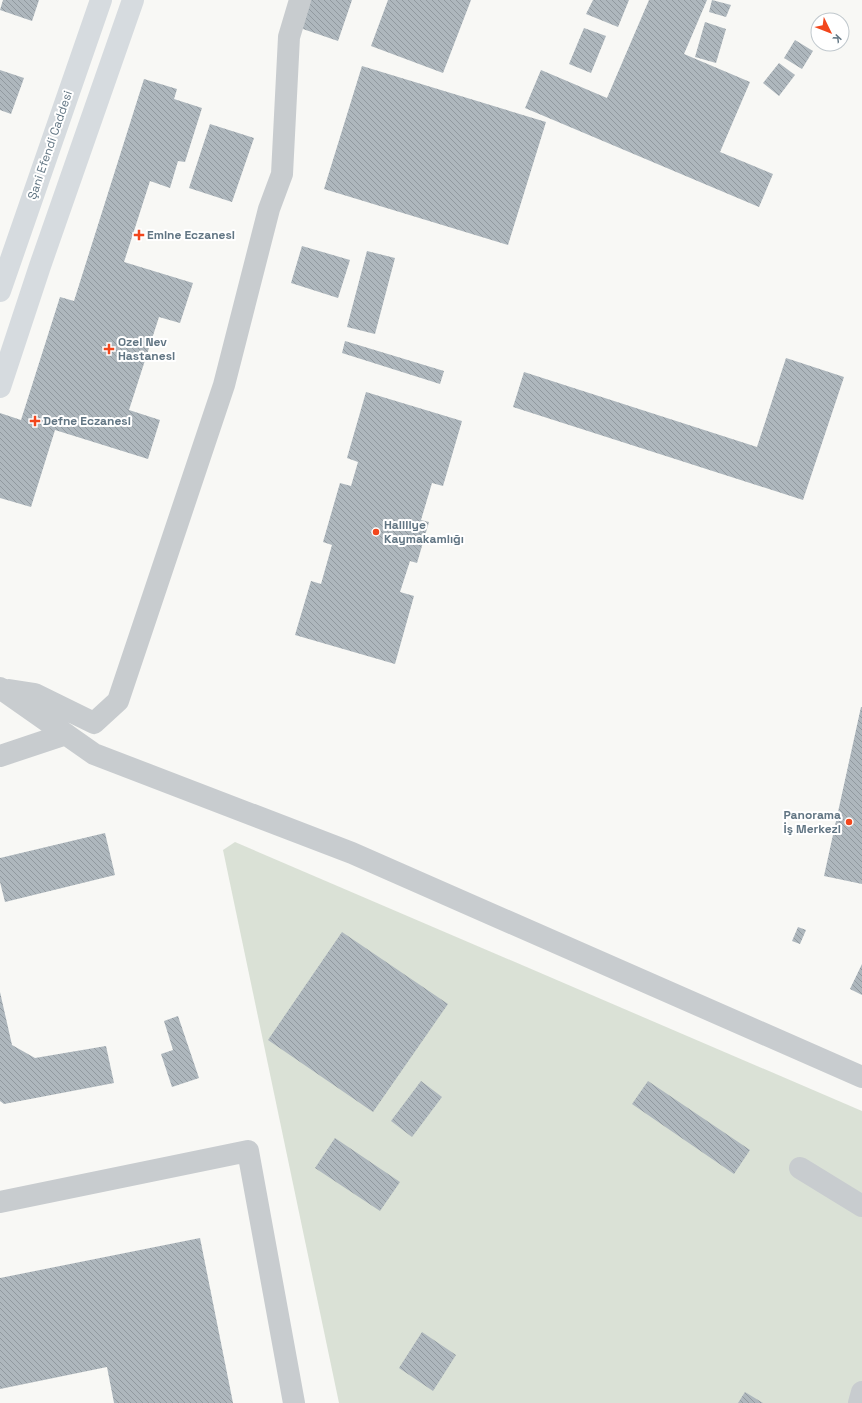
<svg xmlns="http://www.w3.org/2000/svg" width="862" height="1403" font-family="'Space Grotesk',sans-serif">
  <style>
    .pitch { fill: #dae1d6 }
    .building { fill: url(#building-back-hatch) }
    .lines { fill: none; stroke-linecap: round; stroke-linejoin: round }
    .minor { stroke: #c8cccf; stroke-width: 22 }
    .major { stroke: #d6dbdf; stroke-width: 22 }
    .poi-dot { fill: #f2461c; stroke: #fff; stroke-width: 1.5 }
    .labels { text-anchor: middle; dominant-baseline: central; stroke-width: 4; stroke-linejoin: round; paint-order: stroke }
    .street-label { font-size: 12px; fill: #617583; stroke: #fff }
    .poi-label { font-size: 12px; font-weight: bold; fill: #617583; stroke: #fff; text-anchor: start }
  </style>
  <defs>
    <pattern id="building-back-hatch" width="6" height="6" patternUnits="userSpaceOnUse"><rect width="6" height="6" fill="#aeb7bd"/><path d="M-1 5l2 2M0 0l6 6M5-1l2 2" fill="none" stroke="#91999f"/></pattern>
  </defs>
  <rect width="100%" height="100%" fill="#f8f8f5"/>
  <path class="pitch" d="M235,842l627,269v292h-523l-116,-553z"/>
  <path class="building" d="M3,0h36l-7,21 -32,-11z
    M309,0h43l-14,41 -38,-13z
    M388,0h83l-28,73 -72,-27z
    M593,0h36l-11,27 -32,-13z
    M649,0h58l-23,54 66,28 -30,70 53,22 -14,33 -234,-99 16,-38 66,28z
    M712,0l19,5 -5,12 -17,-5z
    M705,22l21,7 -10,34 -21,-6z
    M584,28l22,8 -15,37 -22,-9z
    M795,40l18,11 -11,18 -18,-11z
    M779,63l16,12 -16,21 -16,-13z
    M362,66l184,56 -38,123 -184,-56z
    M0,70l24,8 -13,36 -11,-4z
    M144,79l33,10 -3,10 28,9 -17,54 -7,-1 -8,27 -20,-7 -26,81 69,21 -13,40 -21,-6 -30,93 31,10 -12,39 -93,-29 -24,77 -31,-9v-85l21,7 39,-123 14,4z
    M210,124l44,14 -22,64 -43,-14z
    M302,246l48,14 -12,38 -47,-15z
    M367,251l28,7 -20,76 -28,-7z
    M345,341l99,30 -4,13 -98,-31z
    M786,358l58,19 -41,123 -290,-93 11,-35 233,75z
    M366,392l96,29 -19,65 -11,-3 -11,37 8,2 -12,41 -7,-2 -10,31 14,4 -19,68 -100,-29 16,-54 10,3 11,-39 -9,-3 17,-59 11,3 7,-24 -11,-4z
    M861,707h1v177l-38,-8z
    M105,833l10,42 -110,27 -5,-20v-24z
    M798,927l8,3 -6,14 -8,-3z
    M342,932l106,72 -75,108 -105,-72z
    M862,964v31l-12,-6z
    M0,992l12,53 23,13 71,-12 8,37 -110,21 -4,-3z
    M178,1016l21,62 -27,9 -11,-33 12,-4 -9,-29z
    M421,1081l21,16 -30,40 -21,-16z
    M648,1081l102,69 -16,24 -102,-70z
    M335,1138l65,44 -20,29 -65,-43z
    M200,1238l33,165h-119l-7,-36 -107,22v-111z
    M422,1332l34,23 -23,36 -34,-23z
    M745,1392l18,11h-25z"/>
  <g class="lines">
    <path class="minor" d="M0,688l94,66 258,99 510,224
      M9,690l26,4 59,29 24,-22 106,-316 45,-176 13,-35 7,-137 11,-37
      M0,756l66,-22
      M800,1168l62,38
      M0,1202l248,-51 46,252
      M859,1403l3,-11"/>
    <path class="major" d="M0,291l101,-291
      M0,387l40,-121 93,-266"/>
  </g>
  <g class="poi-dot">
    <path d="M137 229h4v4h4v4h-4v4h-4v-4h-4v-4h4z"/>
    <path d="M107 343h4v4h4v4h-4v4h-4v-4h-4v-4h4z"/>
    <path d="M33 415h4v4h4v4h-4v4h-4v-4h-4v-4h4z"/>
    <circle cx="376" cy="532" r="4"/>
    <circle cx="849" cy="822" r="4"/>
  </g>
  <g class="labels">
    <g class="street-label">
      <text transform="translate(50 145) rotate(-71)">Şani Efendi Caddesi</text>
    </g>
    <g class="poi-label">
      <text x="147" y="235">Emine Eczanesi</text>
      <text x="118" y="342">Ozel Nev<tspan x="118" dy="14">Hastanesi</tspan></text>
      <text x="43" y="421">Defne Eczanesi</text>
      <text x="384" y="525">Haliliye<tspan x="384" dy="14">Kaymakamlığı</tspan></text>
      <text x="841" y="815" text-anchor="end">Panorama<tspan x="841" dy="14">İş Merkezi</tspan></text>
    </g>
  </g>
  <g transform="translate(830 32) rotate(133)"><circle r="19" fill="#ffffff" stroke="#c0c8cd"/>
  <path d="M0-3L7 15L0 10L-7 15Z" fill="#f2461c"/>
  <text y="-6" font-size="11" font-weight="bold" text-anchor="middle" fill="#617583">K</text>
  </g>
</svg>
